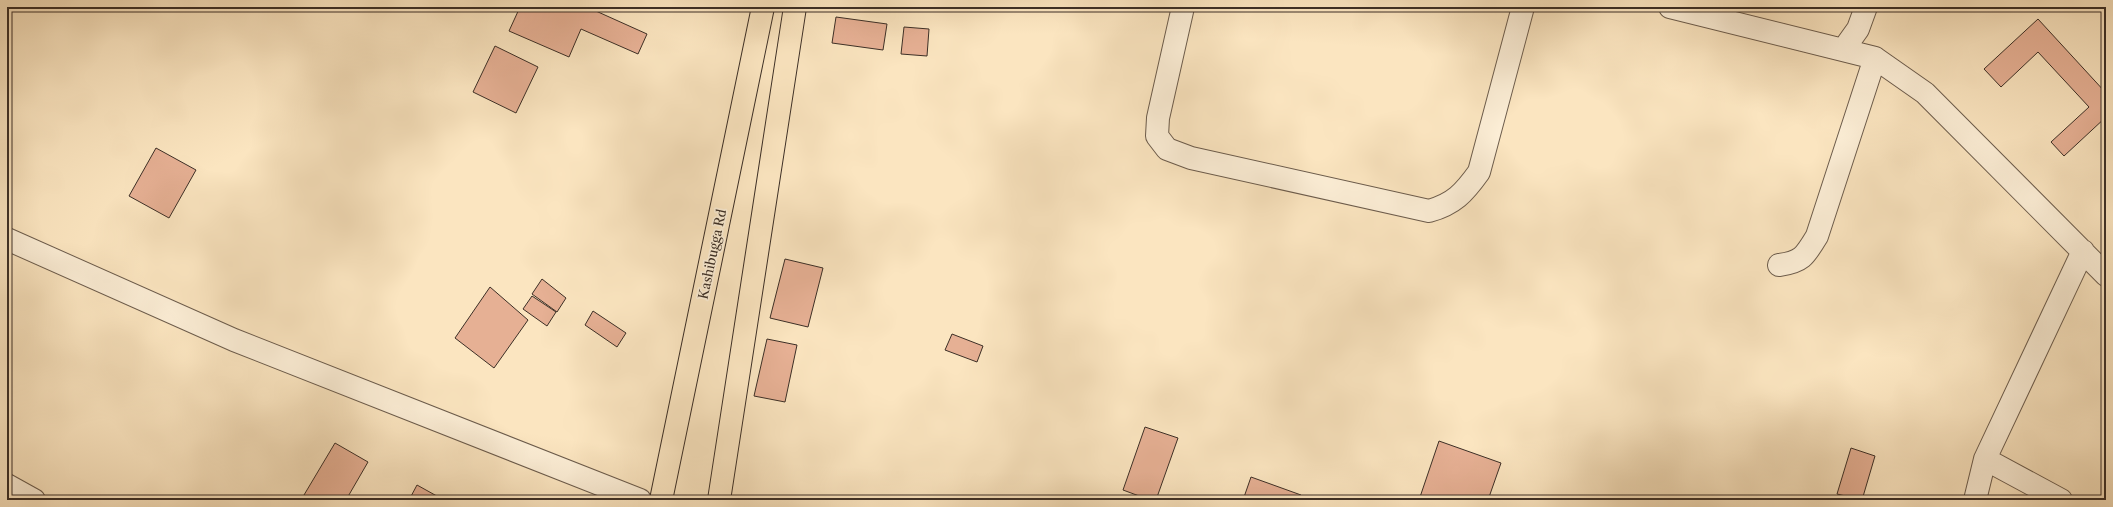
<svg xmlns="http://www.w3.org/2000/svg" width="2113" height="507" font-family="'Libre Caslon Text',serif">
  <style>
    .building { fill: #e6b094; stroke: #3c2f26 }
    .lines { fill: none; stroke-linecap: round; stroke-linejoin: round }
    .minor-casing { stroke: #6c5c4c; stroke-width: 24 }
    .major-casing { stroke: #3c2f26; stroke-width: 24 }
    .minor { stroke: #fceed6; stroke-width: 22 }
    .major { stroke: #fbe5c0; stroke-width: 22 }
    .labels { text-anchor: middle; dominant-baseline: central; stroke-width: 3.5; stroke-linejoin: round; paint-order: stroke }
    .street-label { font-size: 13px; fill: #3c2f26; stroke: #fceed6 }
  </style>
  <rect width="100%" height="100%" fill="#fbe5c0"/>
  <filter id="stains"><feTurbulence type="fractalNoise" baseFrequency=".005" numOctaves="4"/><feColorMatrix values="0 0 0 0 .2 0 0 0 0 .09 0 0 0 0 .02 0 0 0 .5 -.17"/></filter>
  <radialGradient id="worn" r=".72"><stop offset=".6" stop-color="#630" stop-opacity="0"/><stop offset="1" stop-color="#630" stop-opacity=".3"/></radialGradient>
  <path class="building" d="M520,7h67l60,27 -9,20 -57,-25 -12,28 -60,-26z
    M836,17l51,7 -4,26 -51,-7z
    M2038,19l68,74v24l-42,39 -13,-14 38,-35 -51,-55 -37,35 -17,-18z
    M904,27l25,2 -2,27 -26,-2z
    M495,46l43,21 -22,46 -43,-21z
    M156,148l40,22 -27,48 -40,-22z
    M785,259l38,9 -15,59 -38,-9z
    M542,279l24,19 -9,14 -25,-18z
    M490,287l38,33 -34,48 -39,-30z
    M532,296l24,16 -9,14 -24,-17z
    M593,311l33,22 -9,14 -32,-22z
    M952,334l31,12 -6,16 -32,-12z
    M767,339l30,6 -12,57 -31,-6z
    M1145,427l33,11 -22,62h-6l-27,-10z
    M1439,441l62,22 -13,37h-69z
    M335,443l33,19 -22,38h-45z
    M1851,448l24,8 -13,44 -25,-6z
    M1251,477l50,18 -2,5h-56z
    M417,485l27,15h-35z"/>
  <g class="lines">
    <defs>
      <path id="minor" d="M1183,7l-25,111 -1,18 10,13 24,9 238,53c25,-7 35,-18 50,-39l44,-165
        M1670,7l205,51 50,35 181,182
        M1843,50l15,-21 8,-22
        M7,239l227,101 406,160
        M1779,265c23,-3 26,-9 38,-29l58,-178
        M1985,459l76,41
        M7,485l27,15
        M1975,500l10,-41 98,-208"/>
      <path id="major" d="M661,500l102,-493
        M719,500l76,-493"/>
    </defs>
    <use href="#minor" class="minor-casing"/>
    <use href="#major" class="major-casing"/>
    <use href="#minor" class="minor"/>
    <use href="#major" class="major"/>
  </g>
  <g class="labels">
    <g class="street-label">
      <text transform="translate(712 254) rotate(-78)">Kashibugga Rd</text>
    </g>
  </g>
  <rect width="2113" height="507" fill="none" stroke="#fbe5c0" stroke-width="24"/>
  <rect x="8" y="8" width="2097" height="491" fill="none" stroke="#3c2f26" stroke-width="2"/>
  <rect x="12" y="12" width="2089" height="483" fill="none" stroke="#3c2f26"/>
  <rect width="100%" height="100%" filter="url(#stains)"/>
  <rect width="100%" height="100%" fill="url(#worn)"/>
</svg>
